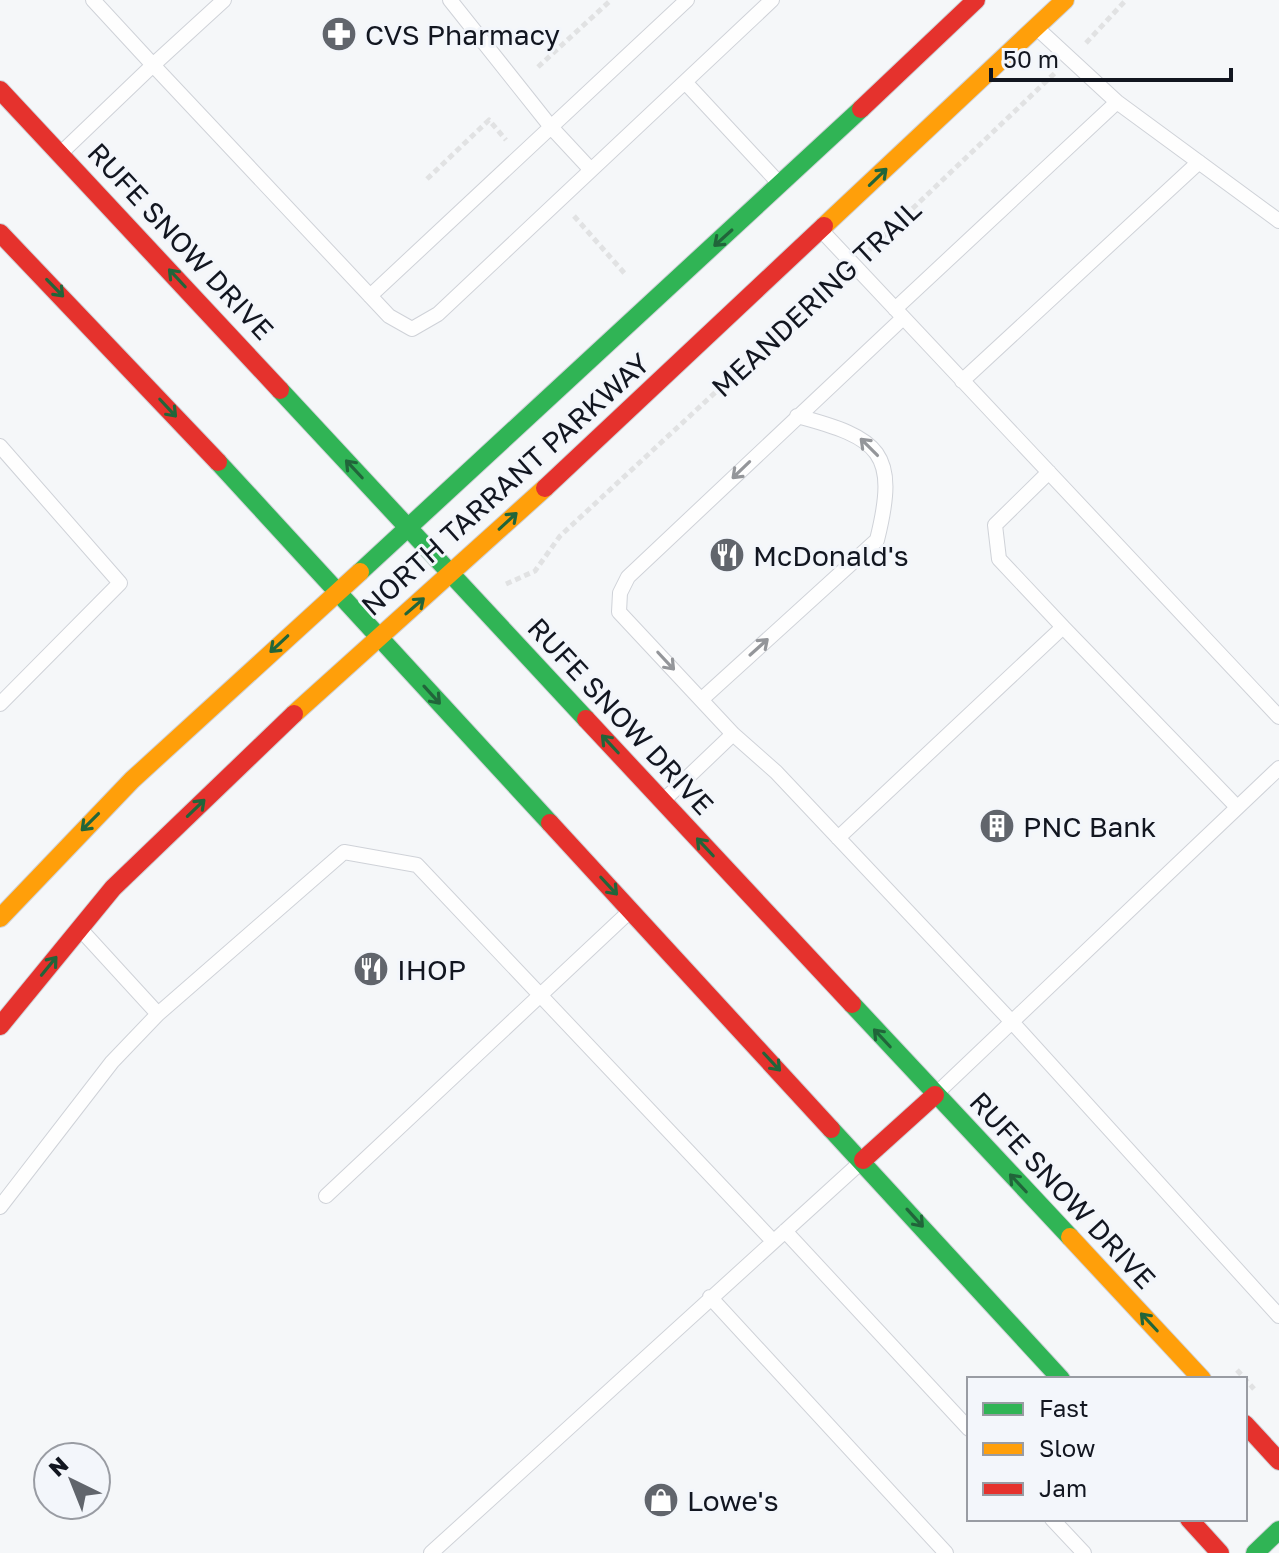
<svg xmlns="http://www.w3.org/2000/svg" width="1279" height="1553" font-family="'Golos Text',sans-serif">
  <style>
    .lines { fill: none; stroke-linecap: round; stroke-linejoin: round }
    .lane-casing { stroke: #cfd2d8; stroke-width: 16 }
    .fast-casing { stroke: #cfd2d8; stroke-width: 20 }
    .slow-casing { stroke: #cfd2d8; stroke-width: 20 }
    .jam-casing { stroke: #cfd2d8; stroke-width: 20 }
    .path { stroke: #e1e2e3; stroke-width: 5; stroke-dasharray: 6 4; stroke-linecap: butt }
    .lane { stroke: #fefefe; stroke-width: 14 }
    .fast { stroke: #30b455; stroke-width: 18 }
    .slow { stroke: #ff9f0a; stroke-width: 18 }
    .jam { stroke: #e5322d; stroke-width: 18 }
    .oneway { stroke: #21653a }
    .oneway2 { stroke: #94969a }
    .labels { text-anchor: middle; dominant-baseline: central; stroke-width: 6; stroke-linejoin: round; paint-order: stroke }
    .poi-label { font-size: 28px; fill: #121620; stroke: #f3f6fb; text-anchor: start }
    .street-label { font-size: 28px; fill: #121620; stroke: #f3f6fb }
  </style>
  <rect width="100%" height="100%" fill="#f5f7f9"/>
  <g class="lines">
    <defs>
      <path id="lane" d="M93,0l60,65 71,-65
        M450,0l101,127 40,43
        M1039,30l78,72 162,119
        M685,82l92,99
        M61,153l92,-88 236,251 23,13 26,-15 334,-314
        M822,231l457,486
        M370,296l317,-296
        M895,309l222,-207
        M962,381l237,-219
        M0,446l120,137 -120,121
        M1063,627l174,180
        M702,699l175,-159c22,-88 3,-102 -80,-124
        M733,734l43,38 236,250 267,294
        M665,799l68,-65 -114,-122 1,-19 8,-16 275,-259
        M838,838l225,-211 -64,-68 -4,-34 54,-53
        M82,931l76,83
        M937,1093l342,-325
        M326,1196l303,-284
        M0,1207l112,-145 46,-48 186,-162 73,13 356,376
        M785,1231l184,198
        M710,1297l236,256
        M1052,1519l32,34
        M431,1553l429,-390"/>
      <path id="fast" d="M280,390l306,329
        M218,462l332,361
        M360,572l501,-463
        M852,1004l218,233
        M831,1129l230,250
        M1255,1553l24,-23"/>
      <path id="slow" d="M824,226l241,-226
        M294,714l251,-226
        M0,918l132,-138 228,-208
        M1070,1237l132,142"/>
      <path id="jam" d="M0,90l280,300
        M861,109l115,-109
        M0,233l218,229
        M545,488l279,-262
        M586,719l266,285
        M550,823l281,306
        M0,1026l113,-138 181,-174
        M863,1160l72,-65
        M1245,1424l34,37
        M1189,1519l31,34"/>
    </defs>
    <use href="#lane" class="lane-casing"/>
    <use href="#fast" class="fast-casing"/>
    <use href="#slow" class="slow-casing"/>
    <use href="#jam" class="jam-casing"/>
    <path class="path" d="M1086,43l40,-43
      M538,67l73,-67
      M427,179l62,-59 17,20
      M574,216l52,59
      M869,250l187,-178
      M506,584l29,-13 25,-35 278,-257
      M1237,1370l17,19"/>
    <use href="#lane" class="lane"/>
    <use href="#fast" class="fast"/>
    <use href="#slow" class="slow"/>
    <use href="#jam" class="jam"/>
  </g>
  <defs><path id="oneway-shaft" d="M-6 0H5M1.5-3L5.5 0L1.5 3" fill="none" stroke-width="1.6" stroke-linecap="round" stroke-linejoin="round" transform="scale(2)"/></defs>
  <g class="oneway">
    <use href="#oneway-shaft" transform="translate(878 177) rotate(-44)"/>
    <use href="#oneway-shaft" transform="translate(723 238) rotate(138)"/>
    <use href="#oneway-shaft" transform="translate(177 278) rotate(-133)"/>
    <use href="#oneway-shaft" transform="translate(55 288) rotate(46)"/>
    <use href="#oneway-shaft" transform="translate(168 408) rotate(47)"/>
    <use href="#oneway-shaft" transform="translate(354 469) rotate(-133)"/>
    <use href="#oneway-shaft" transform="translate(508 521) rotate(-43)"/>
    <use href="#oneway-shaft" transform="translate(415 606) rotate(-41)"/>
    <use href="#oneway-shaft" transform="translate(279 644) rotate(137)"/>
    <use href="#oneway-shaft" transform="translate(432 695) rotate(48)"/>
    <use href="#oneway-shaft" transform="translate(610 744) rotate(-133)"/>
    <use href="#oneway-shaft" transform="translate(196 808) rotate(-44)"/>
    <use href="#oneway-shaft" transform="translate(90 822) rotate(135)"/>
    <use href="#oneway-shaft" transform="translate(705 847) rotate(-133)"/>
    <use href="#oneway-shaft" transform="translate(609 886) rotate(47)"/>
    <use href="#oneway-shaft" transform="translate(49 966) rotate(-51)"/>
    <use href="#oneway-shaft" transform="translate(882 1038) rotate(-133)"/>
    <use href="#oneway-shaft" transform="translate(772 1062) rotate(47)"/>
    <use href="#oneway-shaft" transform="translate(1018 1183) rotate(-133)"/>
    <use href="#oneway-shaft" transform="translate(915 1218) rotate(48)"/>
    <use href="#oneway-shaft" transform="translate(1149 1322) rotate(-133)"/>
  </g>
  <g class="oneway2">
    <use href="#oneway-shaft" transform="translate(869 447) rotate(-135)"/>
    <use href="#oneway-shaft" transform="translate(741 470) rotate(136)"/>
    <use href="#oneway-shaft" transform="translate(759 647) rotate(-42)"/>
    <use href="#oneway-shaft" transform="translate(666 661) rotate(47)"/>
  </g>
  <defs>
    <symbol id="pharmacy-disc" viewBox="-11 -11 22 22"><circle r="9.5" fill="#61656c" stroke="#f3f6fb"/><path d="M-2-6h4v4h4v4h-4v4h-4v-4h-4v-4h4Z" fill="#fff"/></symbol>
    <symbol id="restaurant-disc" viewBox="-11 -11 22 22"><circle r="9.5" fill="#61656c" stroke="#f3f6fb"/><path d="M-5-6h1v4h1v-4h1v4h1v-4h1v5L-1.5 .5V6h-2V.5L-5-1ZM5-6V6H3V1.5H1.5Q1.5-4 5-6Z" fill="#fff"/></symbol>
    <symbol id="building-disc" viewBox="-11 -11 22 22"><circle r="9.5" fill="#61656c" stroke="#f3f6fb"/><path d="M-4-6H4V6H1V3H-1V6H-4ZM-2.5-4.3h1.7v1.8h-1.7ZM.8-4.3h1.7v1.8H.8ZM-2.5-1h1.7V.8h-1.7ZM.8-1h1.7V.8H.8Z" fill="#fff"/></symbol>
    <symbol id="shop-disc" viewBox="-11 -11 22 22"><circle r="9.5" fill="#61656c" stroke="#f3f6fb"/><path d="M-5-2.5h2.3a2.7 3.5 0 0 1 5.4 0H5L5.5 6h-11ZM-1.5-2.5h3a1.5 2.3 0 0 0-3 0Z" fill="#fff"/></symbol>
  </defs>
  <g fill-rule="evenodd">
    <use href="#pharmacy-disc" x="319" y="14" width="40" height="40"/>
    <use href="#restaurant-disc" x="707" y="535" width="40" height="40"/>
    <use href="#building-disc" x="977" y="806" width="40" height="40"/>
    <use href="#restaurant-disc" x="351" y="949" width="40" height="40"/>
    <use href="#shop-disc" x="641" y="1480" width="40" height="40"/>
  </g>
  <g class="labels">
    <g class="poi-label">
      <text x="365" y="34">CVS Pharmacy</text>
      <text x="753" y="555">McDonald's</text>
      <text x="1023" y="826">PNC Bank</text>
      <text x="397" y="969">IHOP</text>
      <text x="687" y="1500">Lowe's</text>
    </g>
    <g class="street-label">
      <text transform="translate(181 241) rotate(47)">RUFE SNOW DRIVE</text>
      <text transform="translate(816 298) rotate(-43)">MEANDERING TRAIL</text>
      <text transform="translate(505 484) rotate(-42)">NORTH TARRANT PARKWAY</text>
      <text transform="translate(621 716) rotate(47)">RUFE SNOW DRIVE</text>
      <text transform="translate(1063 1190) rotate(47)">RUFE SNOW DRIVE</text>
    </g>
  </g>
  <rect x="967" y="1377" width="280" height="144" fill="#f3f6fb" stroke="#999ca3" stroke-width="2"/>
  <rect x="983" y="1403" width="40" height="12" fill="#30b455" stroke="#999ca3" stroke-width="2"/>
  <text x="1039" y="1417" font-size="24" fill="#121620">Fast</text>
  <rect x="983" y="1443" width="40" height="12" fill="#ff9f0a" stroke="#999ca3" stroke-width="2"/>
  <text x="1039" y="1457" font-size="24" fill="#121620">Slow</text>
  <rect x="983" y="1483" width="40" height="12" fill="#e5322d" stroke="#999ca3" stroke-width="2"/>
  <text x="1039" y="1497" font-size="24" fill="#121620">Jam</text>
  <g transform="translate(72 1481) rotate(317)"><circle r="38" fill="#f3f6fb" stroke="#999ca3" stroke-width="2"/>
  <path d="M0-6L14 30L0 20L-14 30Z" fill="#61656c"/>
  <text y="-12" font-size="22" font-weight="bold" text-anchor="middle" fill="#121620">N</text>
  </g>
  <path d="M991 68v12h240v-12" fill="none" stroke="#121620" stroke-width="4"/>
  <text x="1003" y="68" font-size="24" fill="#121620" stroke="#f3f6fb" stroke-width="6" paint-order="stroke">50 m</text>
</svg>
